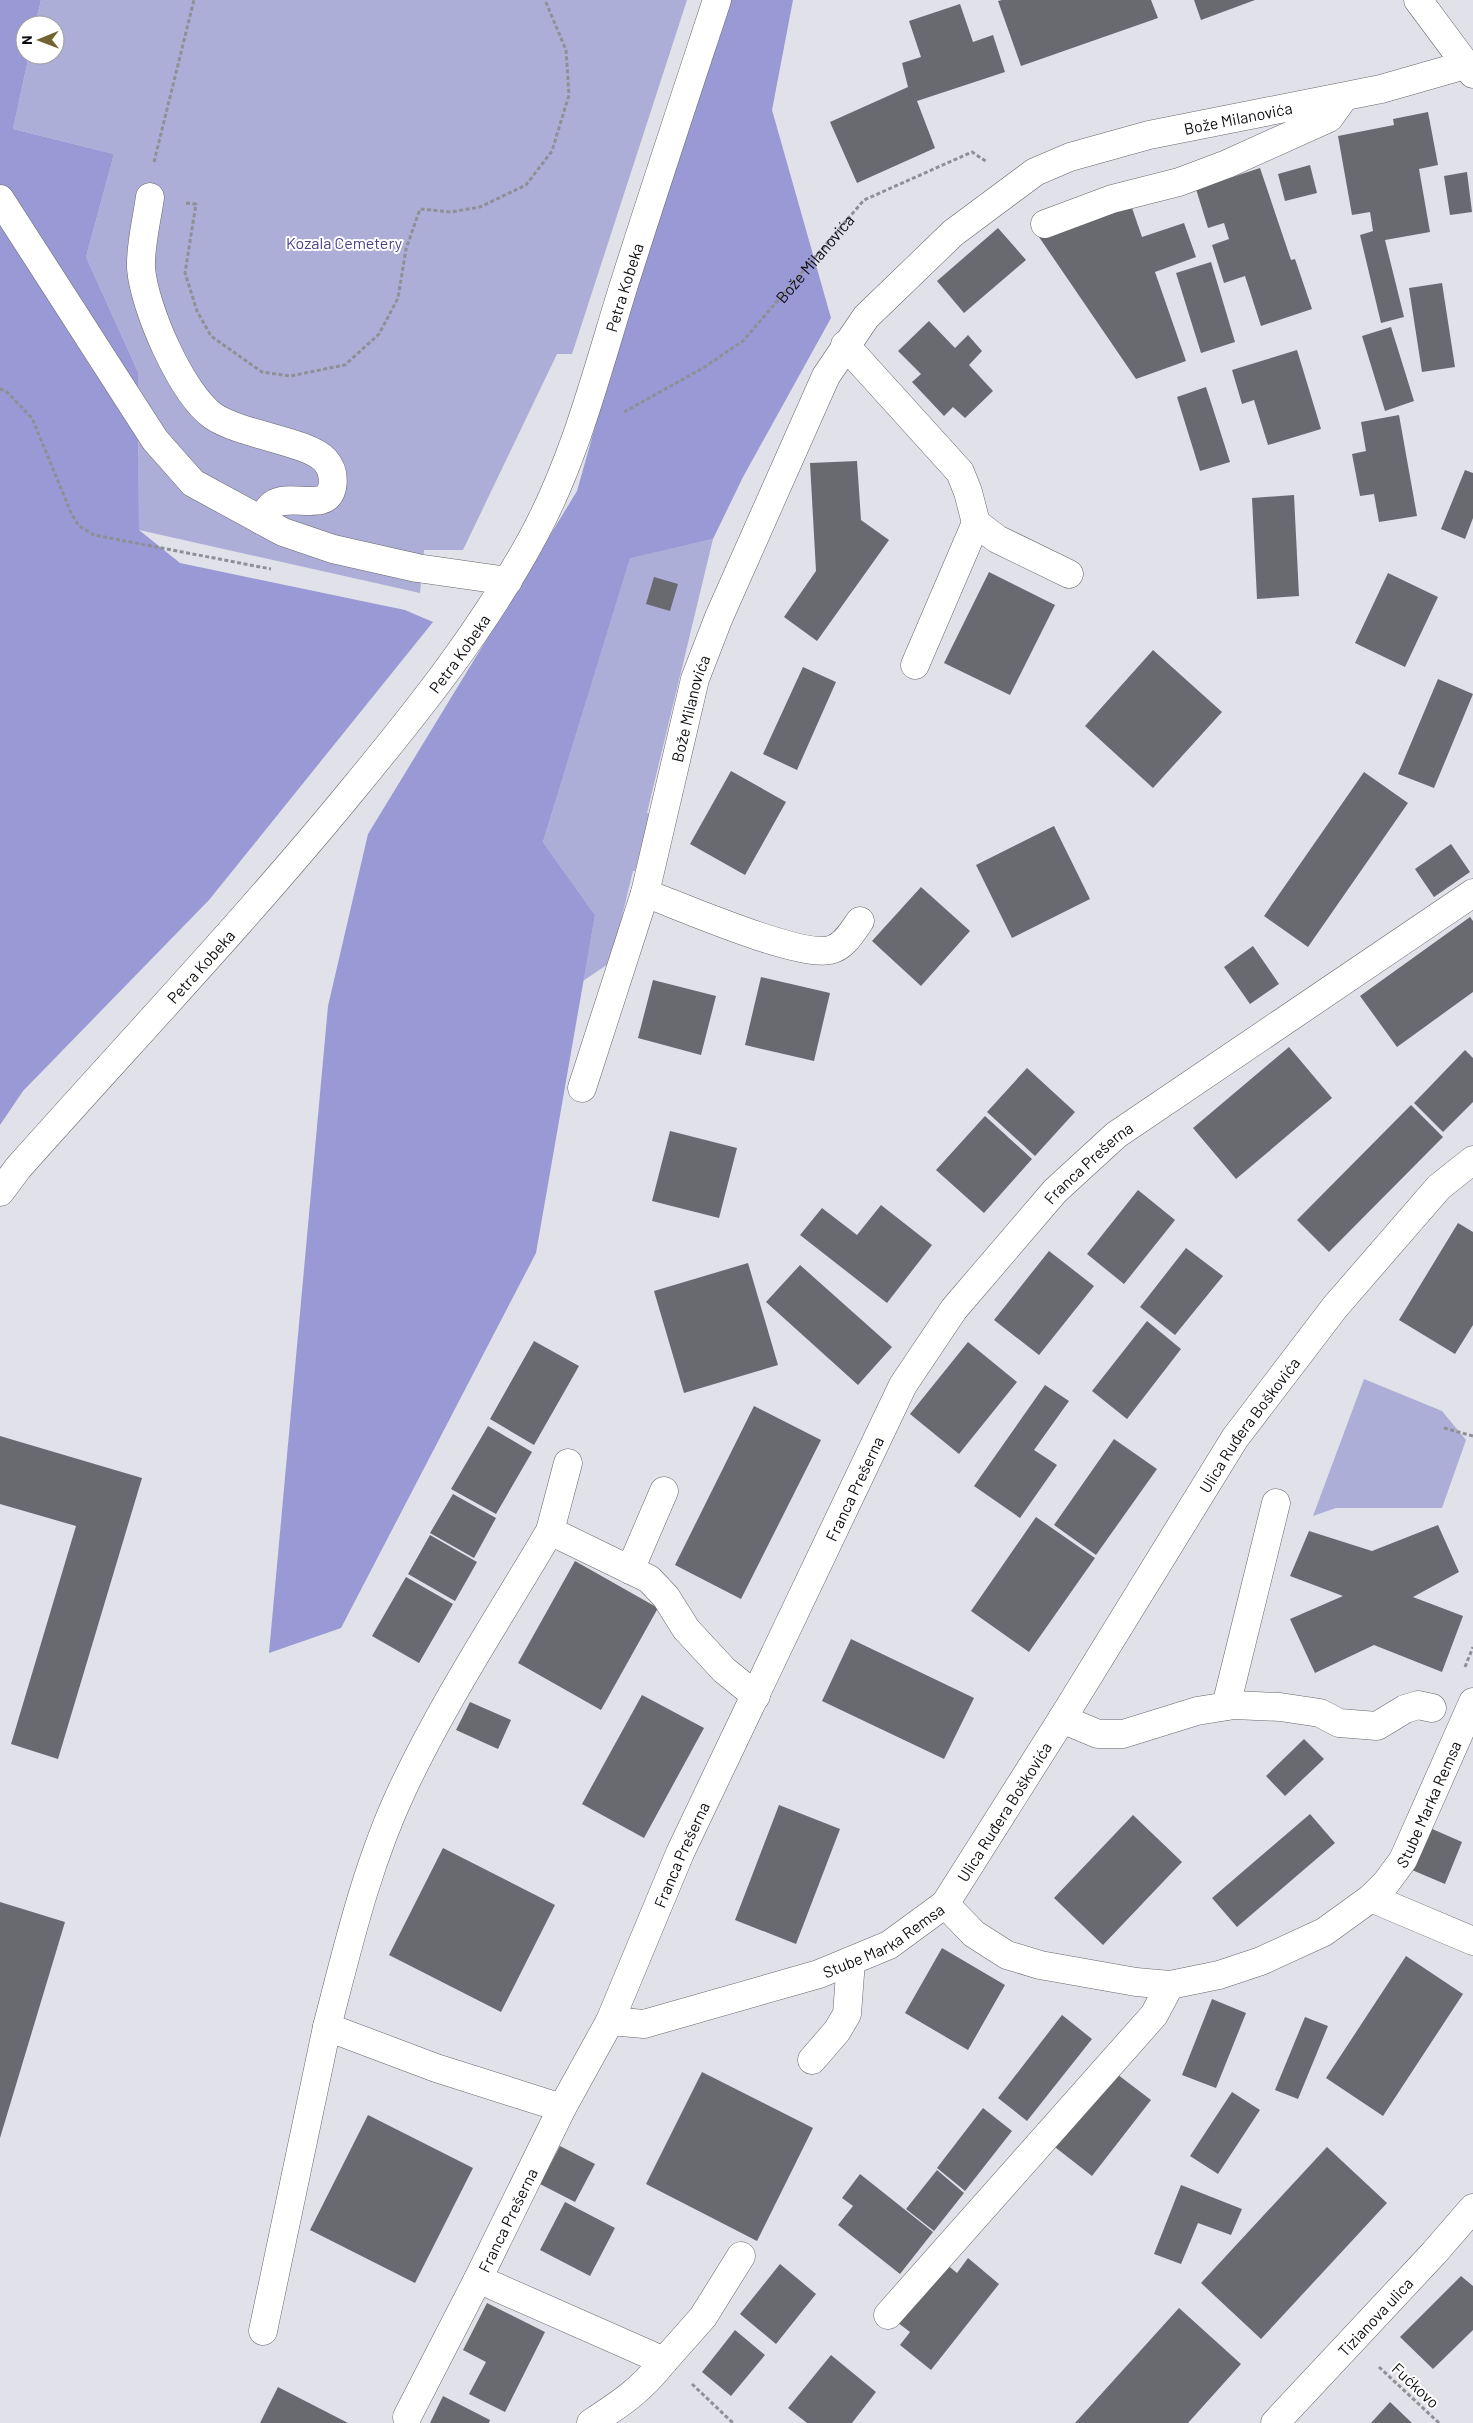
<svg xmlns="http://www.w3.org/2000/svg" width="1473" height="2423" font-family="Barlow,sans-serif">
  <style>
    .green { fill: #adaed8 }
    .forest { fill: #9999d5 }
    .building { fill: #696970 }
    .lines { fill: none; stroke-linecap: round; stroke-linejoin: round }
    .minor-casing { stroke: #66666d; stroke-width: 29 }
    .major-casing { stroke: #66666d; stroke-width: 29 }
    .path { stroke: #8f8f96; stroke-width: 3; stroke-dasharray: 4 2.5; stroke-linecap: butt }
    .minor { stroke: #fff; stroke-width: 28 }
    .major { stroke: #fff; stroke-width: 28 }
    .labels { text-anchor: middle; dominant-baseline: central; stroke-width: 4; stroke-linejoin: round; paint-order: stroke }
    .street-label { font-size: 16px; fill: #0e0e11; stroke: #fff }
    .park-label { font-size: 16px; fill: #49428c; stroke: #fff }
  </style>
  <rect width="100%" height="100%" fill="#e1e1e9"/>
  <path class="green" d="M41,0h646l-115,354h-15l-94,196h-39l-4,43 -281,-63 -1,-158 -52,-115 28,-103 -101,-25 16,-74h26v-30h-20z
    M713,539l-66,274 3,1 -15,57h-2l-22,91 -28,19 12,-66 -52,-73 87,-285z
    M1364,1379l78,32 24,29 -24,68h-106l-23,8z"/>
  <path class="forest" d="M0,0h41l-6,25h-10v30h4l-16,74 101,25 -28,103 52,115 1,158 41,33 225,47 28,12 -224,278 -186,191 -23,34z
    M725,0h68l-21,110 59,208 -88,159 -30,62 -83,19 -87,284 52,73 -59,338 -195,375 -72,25 59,-647 40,-172 209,-343 46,-164z"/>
  <path class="building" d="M1002,0h149l7,18 -137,48 -23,-65z
    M1194,0h61l-54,20z
    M960,4l13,38 20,-7 12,37 -88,29 18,47 -78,35 -27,-61 78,-35 -6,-24 19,-6 -12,-36z
    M1428,112l10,53 -19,4 11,63 -45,8 19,77 -23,6 -21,-88 13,-4 -3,-19 -18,3 -14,-79 56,-11 -1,-6z
    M1310,165l7,28 -32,8 -7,-27z
    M1260,168l31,92 4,-1 17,50 -51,17 -16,-50 -21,7 -12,-38 17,-6 -5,-16 -16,5 -12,-39z
    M1467,172l5,40 -22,3 -6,-39z
    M1131,205l11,32 42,-14 12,34 -41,15 31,89 -50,18 -97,-142z
    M998,228l28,32 -62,53 -27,-32z
    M1211,262l24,80 -34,11 -25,-80z
    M1442,283l13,84 -33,5 -13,-84z
    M929,321l26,27 13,-13 14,16 -13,14 24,26 -28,27 -12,-11 -9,9 -32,-34 9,-8 -23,-23z
    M1391,327l23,74 -29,10 -23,-75z
    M1297,350l24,79 -53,16 -14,-45 -12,4 -10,-34z
    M1206,387l24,75 -30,9 -23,-74z
    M1399,415l18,101 -38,6 -5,-28 -14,2 -8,-42 14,-3 -5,-29z
    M857,461l4,59 28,20 -72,101 -33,-24 32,-46 -6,-108z
    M1465,470l8,3v45l-8,21 -24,-10z
    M1294,495l5,101 -42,3 -5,-101z
    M989,572l66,33 -45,90 -66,-32z
    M1388,573l50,24 -33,70 -50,-24z
    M654,577l24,7 -8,27 -24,-7z
    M1153,650l69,62 -69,76 -68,-62z
    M803,667l33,15 -39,88 -34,-16z
    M1438,679l35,15 -39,94 -36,-14z
    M731,771l55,31 -41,73 -55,-31z
    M1364,772l44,31 -100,144 -44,-31z
    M1054,826l36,73 -78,39 -36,-73z
    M1451,844l19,28 -36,25 -19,-28z
    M921,887l49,44 -49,55 -49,-45z
    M1470,917l3,4v71l-76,55 -37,-51z
    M1253,946l26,38 -29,20 -26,-37z
    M761,977l69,16 -16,68 -69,-16z
    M653,980l63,16 -15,59 -63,-17z
    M1289,1047l43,51 -96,81 -43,-51z
    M1465,1050l8,8v44l-30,30 -29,-29z
    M1027,1068l48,44 -40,44 -48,-44z
    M1411,1105l32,32 -114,115 -32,-32z
    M985,1116l47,43 -48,54 -48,-43z
    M670,1131l67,17 -18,70 -67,-17z
    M1138,1190l37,30 -51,64 -37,-30z
    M881,1205l51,40 -45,58 -87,-68 22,-27 35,27z
    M1458,1223l15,9v93l-18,29 -56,-34z
    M1186,1248l37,28 -48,59 -35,-28z
    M1049,1251l45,35 -55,69 -45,-35z
    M748,1263l30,102 -94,28 -30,-102z
    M800,1265l92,82 -34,38 -92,-83z
    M1147,1321l34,28 -54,70 -35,-28z
    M534,1341l45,25 -45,79 -44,-26z
    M968,1342l49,40 -58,72 -49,-40z
    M1045,1385l24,16 -35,49 23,15 -37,53 -46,-32z
    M754,1406l67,34 -80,159 -66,-34z
    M488,1426l44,26 -36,62 -45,-25z
    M0,1436l142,42 -84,281 -47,-15 65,-218 -76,-22z
    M1114,1439l43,30 -61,86 -42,-30z
    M453,1494l43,24 -22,40 -44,-25z
    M1036,1517l59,41 -66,94 -58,-41z
    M1438,1525l21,47 -46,25 50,19 -21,56 -68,-27 -59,28 -25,-54 53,-23 -53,-20 19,-45 63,20z
    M430,1535l47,27 -22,39 -47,-27z
    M575,1561l83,47 -57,102 -83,-47z
    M406,1577l47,27 -34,59 -47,-27z
    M851,1639l123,59 -30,61 -122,-58z
    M642,1695l62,33 -60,110 -62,-34z
    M470,1702l41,18 -13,29 -42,-19z
    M1304,1739l20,20 -39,37 -19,-20z
    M779,1805l61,24 -44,115 -61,-24z
    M1310,1814l25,29 -98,84 -25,-29z
    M1133,1815l49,47 -79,83 -49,-47z
    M1430,1828l32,14 -17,42 -33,-14z
    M443,1848l112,57 -54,107 -112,-57z
    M0,1902l65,20 -65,216z
    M942,1948l63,37 -37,65 -63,-37z
    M1406,1956l57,38 -80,122 -57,-38z
    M1212,1999l34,14 -30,75 -34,-13z
    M1062,2015l30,24 -65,82 -29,-23z
    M1305,2017l23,9 -30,73 -23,-9z
    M1109,2068l42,32 -59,76 -41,-32z
    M702,2072l111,56 -56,113 -111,-57z
    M1232,2092l28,18 -42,64 -28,-18z
    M983,2108l29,23 -47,60 -28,-23z
    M368,2115l105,53 -58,115 -105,-53z
    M560,2146l35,18 -20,38 -35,-18z
    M1327,2147l60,56 -126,136 -60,-56z
    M937,2170l27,23 -30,38 -28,-22z
    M860,2174l73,58 -33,42 -62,-49 15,-19 -11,-8z
    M1181,2185l61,24 -11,26 -33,-12 -17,41 -27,-10z
    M565,2202l50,26 -25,48 -50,-26z
    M968,2258l31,26 -68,86 -31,-25 10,-13 -17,-13 47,-60 17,14z
    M780,2264l36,30 -40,50 -36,-30z
    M1461,2276l12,10v44l-40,39 -33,-32z
    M487,2303l58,29 -40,80 -36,-18 17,-32 -23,-12z
    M1179,2308l62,56 -53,59h-113z
    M735,2330l30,25 -34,41 -29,-24z
    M831,2355l45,37 -24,31h-45l-19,-15z
    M278,2387l70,36h-88z
    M443,2396l47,24 -1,3h-59z
    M1390,2402l22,21h-41z"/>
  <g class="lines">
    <defs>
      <g id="minor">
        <path d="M1418,0l55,74"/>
        <path d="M150,197c-3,22 -10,49 -9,71 3,39 40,125 72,148 28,19 94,25 112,44 7,8 9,18 7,28 -6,25 -41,4 -60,17 -4,4 -8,10 -11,15"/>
        <path d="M0,199l155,241 38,43 90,49 50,17 84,19 91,13"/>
        <path d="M1045,224l67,-25 67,-17 48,-18 102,-46 15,-21"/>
        <path d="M845,345l115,127 8,20 8,31 21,16 72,35"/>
        <path d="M915,665l61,-142"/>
        <path d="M645,893c35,13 154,65 185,57 14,-3 22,-18 30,-29"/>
        <path id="s2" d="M582,1088l63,-195 50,-214 24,-62 107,-241 40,-59 87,-84 82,-61 35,-15 79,-22 232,-46 84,-24"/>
        <path id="s3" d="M0,1192l18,-24c112,-126 229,-249 336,-380 66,-80 132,-163 181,-255 40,-75 62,-161 87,-242 31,-98 63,-194 95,-291"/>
        <path d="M550,1531l18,-68"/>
        <path d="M630,1570l34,-79"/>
        <path d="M1226,1706l50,-203"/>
        <path d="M1062,1719l36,15h25l74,-23 37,-6 46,2 40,6 19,10 38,3 28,-17 13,-4 14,3"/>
        <path d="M1371,1898l102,43"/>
        <path id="s4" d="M945,1904l29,30 33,21 33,10 96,17 34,3 49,-10 42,-14 63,-29 47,-34 15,-15 17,-23 70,-158"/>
        <path id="s5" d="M610,2021l34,3 175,-50 70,-29 56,-41 117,-185 173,-281 100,-131 104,-120 34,-27"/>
        <path d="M327,2027c21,-81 40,-163 76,-239 42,-89 97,-172 147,-257l99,48 17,18 20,32 38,41 32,26"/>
        <path d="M812,2060l25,-29 10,-17 4,-53"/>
        <path d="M478,2279l186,82c-24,30 -41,41 -73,62"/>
        <path d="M888,2315l266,-300 16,-30"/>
        <path d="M263,2331l64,-304 109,41 126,40"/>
        <path d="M664,2361l39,-44 38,-61"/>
        <path id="s6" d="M407,2417l71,-138 84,-171 48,-87 70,-168 223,-468 51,-76 101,-118 61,-56 357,-242"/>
      </g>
      <g id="major">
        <path id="s7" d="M1275,2423l159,-170 39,-45"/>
      </g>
    </defs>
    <use href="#minor" class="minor-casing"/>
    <use href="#major" class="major-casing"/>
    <g class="path">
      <path d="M154,162l40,-162"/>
      <path d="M186,203l10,1 -11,69 12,38 14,25 51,36 28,4 55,-11 34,-31 19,-36 8,-49 14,-40 31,3 29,-5 46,-22 26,-34 17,-56 -3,-45 -21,-50"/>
      <path d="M0,389l6,2 26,27 40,97 7,11 15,9 177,34"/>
      <path id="s1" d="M624,412l79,-44 40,-27 121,-141 108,-48 15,10"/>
      <path d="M1444,1428l29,8"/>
      <path d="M1465,1667l8,-20"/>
      <path d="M1379,2367l60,56"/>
      <path d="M692,2384l41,39"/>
    </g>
    <use href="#minor" class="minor"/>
    <use href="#major" class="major"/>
  </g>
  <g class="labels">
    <g class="street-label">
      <text stroke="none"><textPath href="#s2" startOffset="1260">Bože Milanovića</textPath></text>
      <text stroke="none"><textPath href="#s1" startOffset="248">Bože Milanovića</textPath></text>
      <text stroke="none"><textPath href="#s3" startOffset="1112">Petra Kobeka</textPath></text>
      <text stroke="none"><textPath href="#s3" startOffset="708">Petra Kobeka</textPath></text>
      <text stroke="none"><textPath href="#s2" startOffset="395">Bože Milanovića</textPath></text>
      <text stroke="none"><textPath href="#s3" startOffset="302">Petra Kobeka</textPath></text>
      <text stroke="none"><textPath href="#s6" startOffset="1436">Franca Prešerna</textPath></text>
      <text stroke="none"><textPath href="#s5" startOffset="929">Ulica Ruđera Boškovića</textPath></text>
      <text stroke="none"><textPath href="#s6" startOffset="1031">Franca Prešerna</textPath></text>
      <text stroke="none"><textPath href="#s4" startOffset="580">Stube Marka Remsa</textPath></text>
      <text stroke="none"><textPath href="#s5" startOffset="471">Ulica Ruđera Boškovića</textPath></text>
      <text stroke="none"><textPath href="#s6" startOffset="626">Franca Prešerna</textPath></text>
      <text stroke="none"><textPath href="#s5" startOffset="289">Stube Marka Remsa</textPath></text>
      <text stroke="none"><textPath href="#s6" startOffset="221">Franca Prešerna</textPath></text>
      <text stroke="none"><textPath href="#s7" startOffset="146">Tizianova ulica</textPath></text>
      <text transform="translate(1416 2385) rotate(43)">Fućkovo</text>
    </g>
    <g class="park-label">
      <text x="344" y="242">Kozala Cemetery</text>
    </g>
  </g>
  <g transform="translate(40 40) rotate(269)"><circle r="24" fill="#ffffff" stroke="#9f9fa0"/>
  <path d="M0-4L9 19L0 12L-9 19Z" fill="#726330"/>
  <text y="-8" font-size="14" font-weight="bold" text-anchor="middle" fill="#0e0e11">N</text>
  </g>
</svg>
